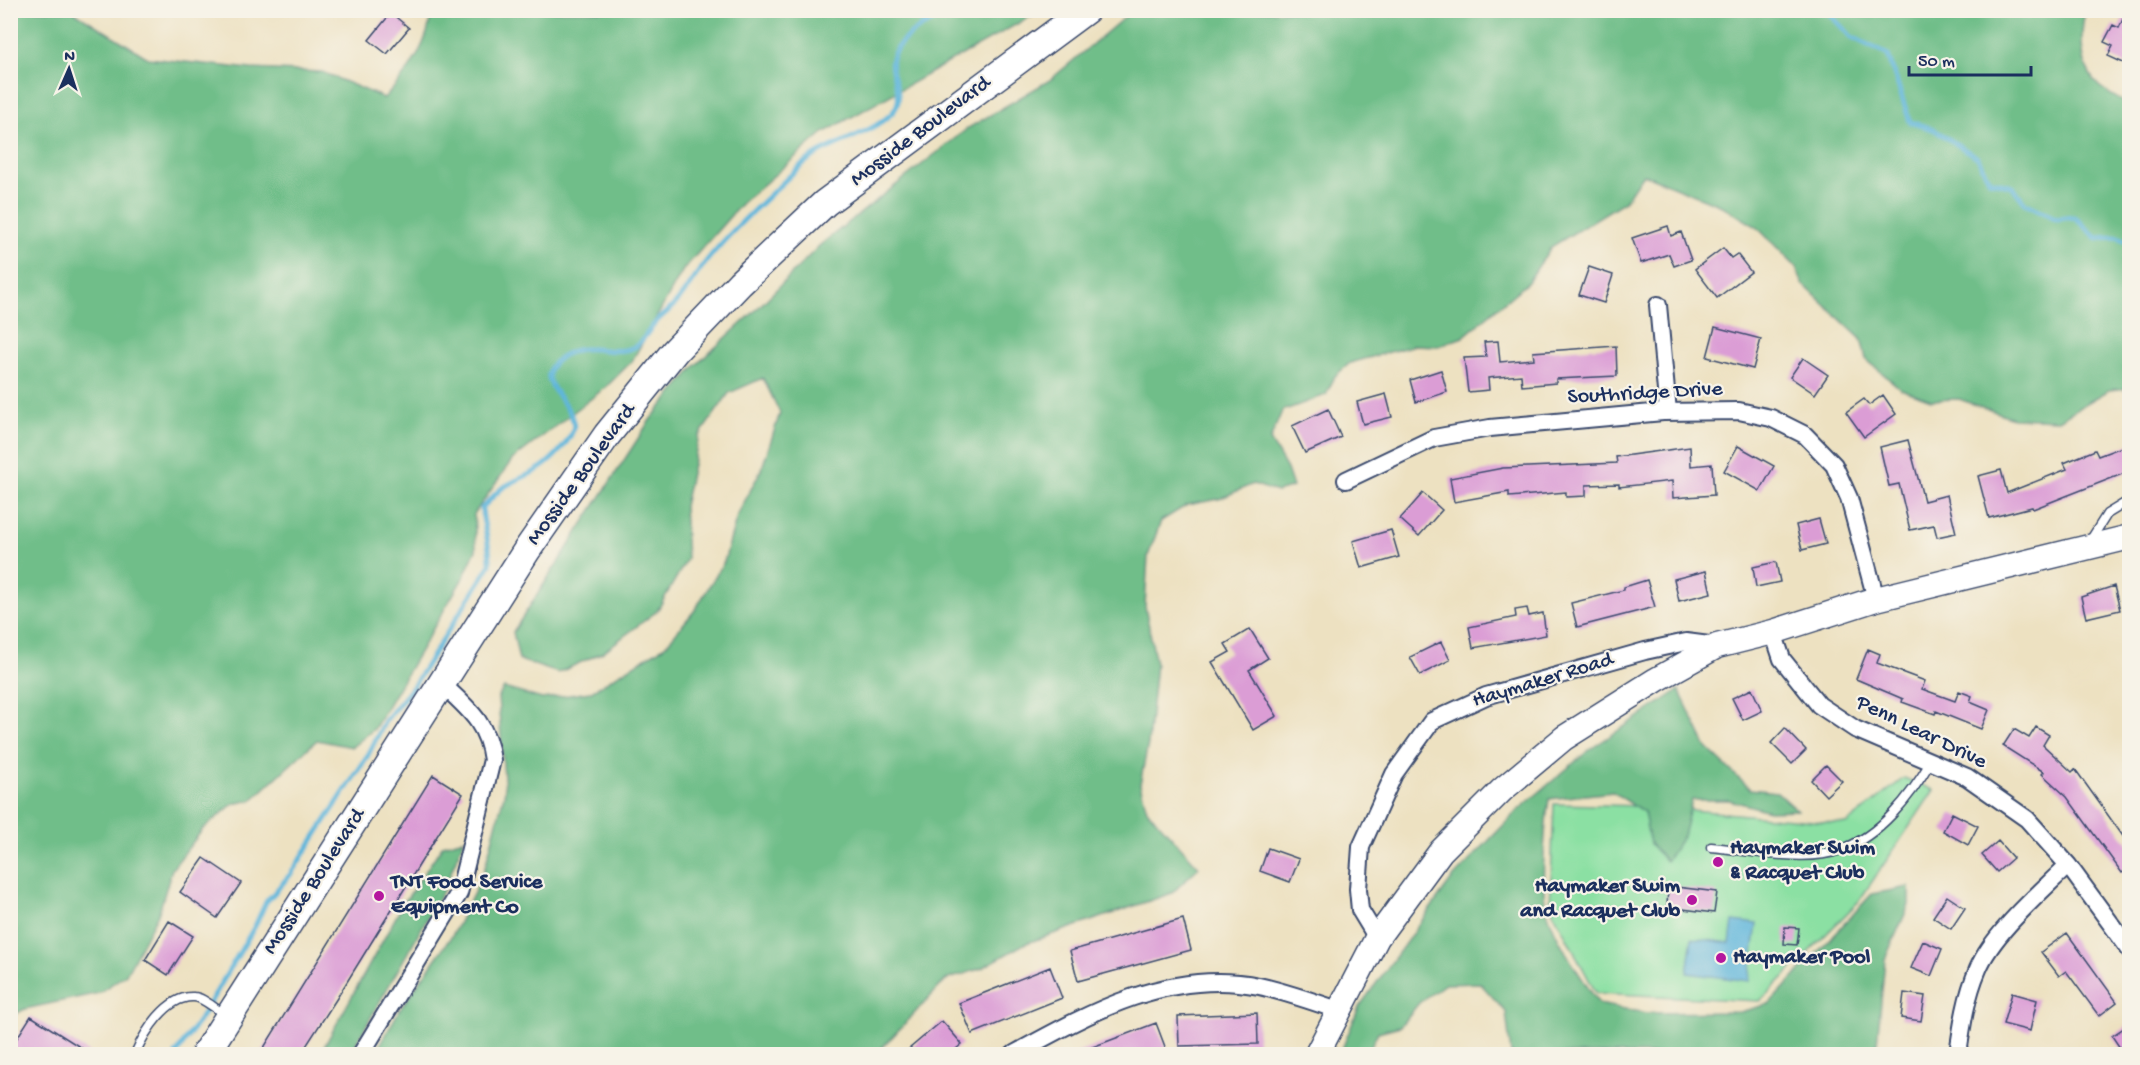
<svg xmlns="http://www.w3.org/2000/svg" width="2140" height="1065" font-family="'Gochi Hand',sans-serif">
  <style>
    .green { fill: #8be0a3; stroke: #538880; stroke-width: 1.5 }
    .forest { fill: #70be89; stroke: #467674; stroke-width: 1.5 }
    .water { fill: #5eb6db; stroke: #3c729c; stroke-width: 1.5 }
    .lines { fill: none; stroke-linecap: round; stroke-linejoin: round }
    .stream { stroke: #5eb6db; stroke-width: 5 }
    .building { fill: #db9dd5 }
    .service-casing { stroke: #3a4a6d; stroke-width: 11 }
    .minor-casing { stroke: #3a4a6d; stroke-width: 20 }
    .secondary-casing { stroke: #3a4a6d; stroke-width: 27 }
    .primary-casing { stroke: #3a4a6d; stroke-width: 30 }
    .service { stroke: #fff; stroke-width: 8 }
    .minor { stroke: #fff; stroke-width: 16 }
    .secondary { stroke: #fff; stroke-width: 24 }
    .primary { stroke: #fff; stroke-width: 27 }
    .poi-dot { fill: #b5179e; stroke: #f7f3e8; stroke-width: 2 }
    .labels { text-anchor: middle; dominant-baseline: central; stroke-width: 4.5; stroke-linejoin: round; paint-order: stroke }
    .street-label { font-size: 22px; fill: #1b2f5e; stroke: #f7f3e8 }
    .poi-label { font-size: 22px; font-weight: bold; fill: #1b2f5e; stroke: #f7f3e8; text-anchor: start }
  </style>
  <rect width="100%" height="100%" fill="#f7f3e8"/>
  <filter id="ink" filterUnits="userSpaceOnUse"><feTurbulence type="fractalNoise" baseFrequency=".0167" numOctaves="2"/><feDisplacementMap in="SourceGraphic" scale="12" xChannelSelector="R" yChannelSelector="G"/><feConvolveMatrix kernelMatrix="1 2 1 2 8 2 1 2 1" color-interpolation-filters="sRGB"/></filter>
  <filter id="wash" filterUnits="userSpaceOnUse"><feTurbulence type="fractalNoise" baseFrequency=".008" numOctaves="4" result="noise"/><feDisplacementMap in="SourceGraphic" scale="24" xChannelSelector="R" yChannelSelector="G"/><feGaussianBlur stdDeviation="1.35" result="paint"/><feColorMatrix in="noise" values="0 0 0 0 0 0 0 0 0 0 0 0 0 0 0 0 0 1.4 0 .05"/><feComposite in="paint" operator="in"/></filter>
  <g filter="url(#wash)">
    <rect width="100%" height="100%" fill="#ede1c1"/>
    <path class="green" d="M1904,778l30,12 -75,111 -99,100 -164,-8 -46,-87 4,-102 92,2 200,18z"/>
    <path class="forest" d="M11,10l62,1 75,47 103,11 71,3 62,26c24,-24 45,-53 47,-87h609l-217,122 -81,70 -59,67 -51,91 -26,26 -94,73 -38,54 2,36 -13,28 -89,151 -22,18 -35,-7 -65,60 -19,4 -30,25 -31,40 -13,43 -33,62 -27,19 -74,16 -14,7z
      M1132,11h953c-5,25 -6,53 12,73 8,9 23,15 32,21v283l-20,2 -51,30 -45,-2 -54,-19 -28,1 -30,-11 -35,-30 -5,-20 -58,-55 -8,-18 -38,-39 -33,-20 -81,-33 -18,27 -74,46 -23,35 -65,55 -25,9 -23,-1 -65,18 -15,13 -9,19 -44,16 -12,29 17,29 6,18 -16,5 -24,-8 -34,15 -32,6 -26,16 -13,35 -3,50 11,58 -8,80 -8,40 7,26 52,57 -27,26 -148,51 -42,24 -36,12 -70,74h-501l24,-43 54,-77 30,-59 22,-84 -7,-94 6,-9 38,11 48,-7 75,-46 30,-36 29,-48 13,-46 25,-48 18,-55 -17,-35 -34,15 -30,43 -15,70 3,53 -30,52 -54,41 -45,21 -39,-13 -6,-28 137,-212 46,-55 59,-54 65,-66 148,-117 82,-48z
      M1679,690l28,58 43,41 27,3 20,18 -28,1 -40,-11h-37l-9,36 -17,25 -16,-17 -6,-32 -31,-20 -64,7c-4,23 -9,90 -2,112 11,34 33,64 52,93l47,9 94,-1 29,-8 103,-110 37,-7v18l-24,54 -9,95h-365l-5,-42 -26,-29 -35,1 -26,19 -19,23 -22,6 -11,22h-27l19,-47 93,-128 65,-68 72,-61z
      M464,839l-19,48 -95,167h-30l82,-148 41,-61z"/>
    <path class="water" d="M1733,921l24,3 -8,57 -62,-8 5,-35 38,5z"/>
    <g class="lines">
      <path class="stream" d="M1826,10l24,26 38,19 22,67 23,7 45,29 11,22 23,6 13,17 32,16 18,-2 22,21 21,-1 12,6
        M176,1054l28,-41 51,-87 11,-24 24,-27 77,-118 18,-36 27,-33 78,-123c1,-19 -7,-38 -8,-57 6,-6 12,-13 19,-19 11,-8 25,-12 36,-19 13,-7 31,-26 36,-40 7,-23 -41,-46 -18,-68 27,-27 58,-2 81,-16 8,-6 13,-17 20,-24 6,-7 14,-12 20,-19 11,-13 19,-27 29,-40 25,-32 63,-66 92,-94 27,-26 66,-30 93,-54 21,-19 -5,-40 3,-60 10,-23 41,-35 61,-45"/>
    </g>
    <g id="blocks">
      <path class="building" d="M2127,10h3v56l-22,-10 5,-10 -9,-4 9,-17 6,3z
        M391,13l18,15 -22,26 -18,-14z
        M1668,226l3,10 10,-4 10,28 -17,6 -5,-12 -28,9 -9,-25z
        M1723,248l8,10 6,-4 14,18 -34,26 -22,-29z
        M1589,267l24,8 -9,28 -25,-8z
        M1715,327l46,12 -8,30 -46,-12z
        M1498,341l2,21 34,-3 -1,-7 83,-6 1,30 -61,3v4l-34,3 -1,-11 -33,3 1,12 -21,2 -4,-34 22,-1 -2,-15z
        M1803,358l25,17 -13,19 -25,-17z
        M1441,370l6,22 -31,10 -6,-22z
        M1386,394l6,23 -29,7 -6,-22z
        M1883,395l13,19 -32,23 -18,-25 18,-13 5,6z
        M1328,409l13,28 -36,16 -13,-27z
        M1908,440l16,61 23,-6 9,38 -19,4 -3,-12 -24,5 -11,-46 -10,2 -9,-39z
        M2130,444v27l-97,38 -1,-2 -43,11 -11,-42 23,-6 6,23 60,-24 -3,-6 31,-13 3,6z
        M1738,446l36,20 -14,25 -36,-20z
        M1690,447l1,19 21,-2 2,31 -41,3 -1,-17 -53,6v-3l-33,1v11l-20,1v-5l-57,5v-5l-55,10 -4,-24 53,-10 114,-5 -1,-6z
        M1423,493l19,17 -23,26 -19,-17z
        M1819,519l7,25 -24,6 -6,-25z
        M1391,530l8,27 -38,11 -8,-27z
        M1776,562l4,20 -24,5 -3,-20z
        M1706,571l5,22 -32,8 -5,-22z
        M1647,580l8,27 -78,20 -6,-24 53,-13v-3z
        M2114,586l6,24 -34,8 -5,-21z
        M1527,608l2,8 14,-3 3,22 -73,13 -4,-21 47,-10 -1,-7z
        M1250,629l18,29 -19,12 28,46 -24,14 -41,-68 18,-10 -5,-8z
        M1441,642l9,18 -30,15 -10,-18z
        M1868,649l12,5 -3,9 48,18 -3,8 33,12 4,-10 13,5 -2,6 19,8 -8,19 -45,-18 -1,3 -33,-12 1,-3 -47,-20z
        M1752,689l10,22 -19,9 -11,-22z
        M2036,727l13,8 -6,10 29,27 3,-3 55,77v21l-8,6 -55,-76 -25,-23 2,-2 -41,-26 11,-17 15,9z
        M1785,728l21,22 -14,14 -21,-21z
        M1826,765l16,16 -16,15 -15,-16z
        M433,775l30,19 -126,204 -36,56h-41z
        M1952,813l26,13 -10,19 -25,-14z
        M1998,841l15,17 -16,14 -15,-17z
        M1268,848l31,11 -9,23 -30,-11z
        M204,858l37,25 -24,35 -37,-26z
        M1668,886l49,6 -3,21 -47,-6z
        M1947,896l18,12 -14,21 -18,-12z
        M1183,919l8,31 -113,31 -8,-30z
        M169,921l24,15 -25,39 -23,-15z
        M1785,927l14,1 -2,17 -13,-1z
        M2067,933l50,69 -18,14 -33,-45 -7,5 -18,-24z
        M1923,941l19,8 -11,27 -20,-8z
        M1050,967l12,31 -90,36 -13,-31z
        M1904,993l21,3 -4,25 -20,-3z
        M2012,993l25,7 -7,31 -27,-7z
        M1257,1013l1,31 -79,2 -1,-30z
        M31,1016l60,38h-81v-5z
        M942,1021l20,23 -12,10h-47z
        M1156,1023l11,29 -9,2h-84z
        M2130,1024v30h-6l-12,-18z"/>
    </g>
  </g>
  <g filter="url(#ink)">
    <use href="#blocks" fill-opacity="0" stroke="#3a4a6d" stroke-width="1.5"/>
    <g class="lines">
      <defs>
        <path id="service" d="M2090,541l17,-27 23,-14
          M1711,847c37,3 94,16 129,3 40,-14 71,-54 91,-89
          M135,1054c9,-21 32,-59 59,-57 9,0 23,14 33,18"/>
        <path id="minor" d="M1658,305l10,107
          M1346,480l88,-42 56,-10 173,-16 76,-1 32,7 34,17 29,30 15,33 27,101
          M1773,632l9,27 37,46 36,24 112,48 60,42 41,46 62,85
          M1377,938l-17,-28 -2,-21 3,-42 33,-73 38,-53 54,-25 159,-45 41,-9 31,4
          M361,1054l98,-161 33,-133c-5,-38 -24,-51 -50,-76
          M1014,1054c75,-41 155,-86 245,-68 27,6 53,15 79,24
          M1958,1054c4,-29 8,-57 20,-85 15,-36 62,-76 90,-104"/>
        <path id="secondary" d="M1317,1054l60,-116 64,-87 61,-61 62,-52 92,-58 61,-34 56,-14 103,-33 254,-62"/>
        <path id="primary" d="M205,1054l322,-504 80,-115 68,-84 65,-68 85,-80 261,-193"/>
      </defs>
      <use href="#service" class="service-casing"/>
      <use href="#minor" class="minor-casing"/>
      <use href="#secondary" class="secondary-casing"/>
      <use href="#primary" class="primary-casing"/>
      <use href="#service" class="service"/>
      <use href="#minor" class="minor"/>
      <use href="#secondary" class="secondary"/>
      <use href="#primary" class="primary"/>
    </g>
  </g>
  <g class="poi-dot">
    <circle cx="1718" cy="862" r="6"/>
    <circle cx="379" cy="896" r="6"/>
    <circle cx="1692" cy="900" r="6"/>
    <circle cx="1721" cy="958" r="6"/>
  </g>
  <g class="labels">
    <g class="street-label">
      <text transform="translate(921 132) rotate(-37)">Mosside Boulevard</text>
      <text transform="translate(1645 394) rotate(-3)">Southridge Drive</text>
      <text transform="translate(582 475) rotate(-54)">Mosside Boulevard</text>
      <text transform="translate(1543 681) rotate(-17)">Haymaker Road</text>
      <text transform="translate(1921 733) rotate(26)">Penn Lear Drive</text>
      <text transform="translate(315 882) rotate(-57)">Mosside Boulevard</text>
    </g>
    <g class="poi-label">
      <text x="1730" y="849">Haymaker Swim<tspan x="1730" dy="25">&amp; Racquet Club</tspan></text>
      <text x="391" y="883">TNT Food Service<tspan x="391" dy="25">Equipment Co</tspan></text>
      <text x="1680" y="887" text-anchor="end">Haymaker Swim<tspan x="1680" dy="25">and Racquet Club</tspan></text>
      <text x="1733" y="958">Haymaker Pool</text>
    </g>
  </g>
  <rect width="2140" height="1065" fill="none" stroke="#f7f3e8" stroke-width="36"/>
  <g transform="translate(69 69) rotate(3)" stroke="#f7f3e8" stroke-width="4.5" paint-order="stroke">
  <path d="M0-4.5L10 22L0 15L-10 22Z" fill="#1b2f5e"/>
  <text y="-9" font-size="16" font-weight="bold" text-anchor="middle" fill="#1b2f5e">N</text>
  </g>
  <path d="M1909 66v9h122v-9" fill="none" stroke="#1b2f5e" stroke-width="3"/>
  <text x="1918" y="66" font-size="18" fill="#1b2f5e" stroke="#f7f3e8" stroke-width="4.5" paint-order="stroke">50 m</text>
</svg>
